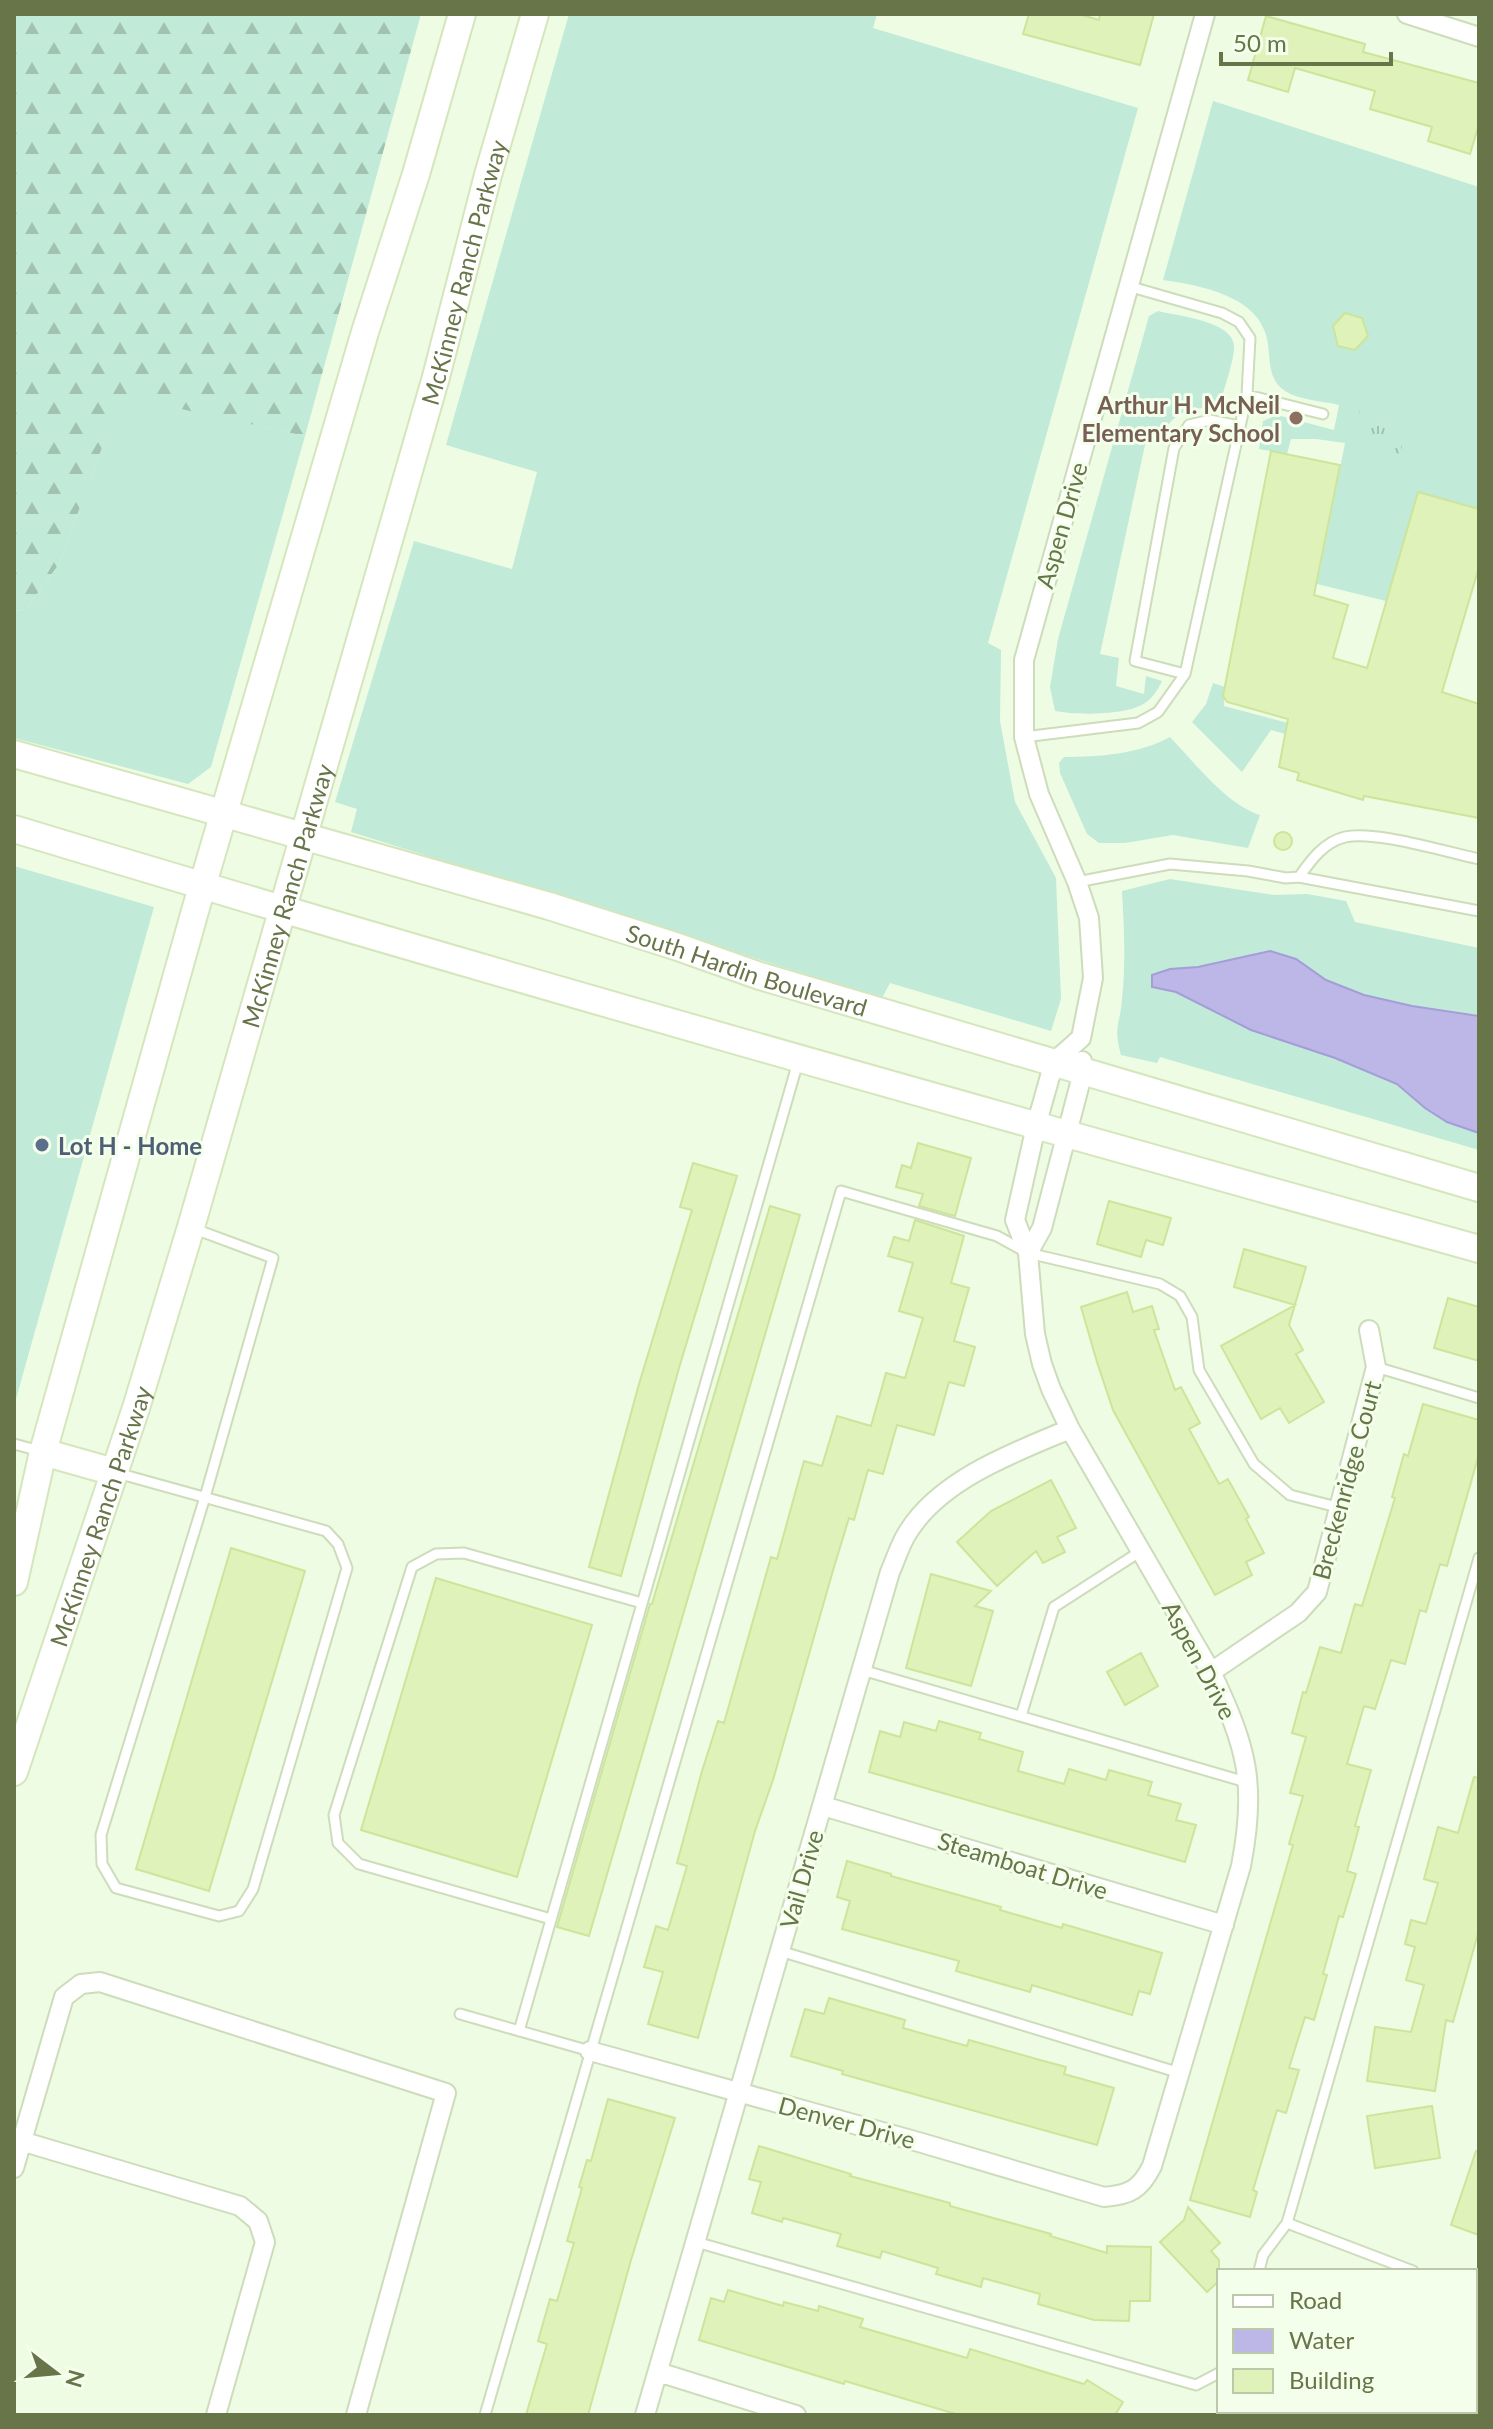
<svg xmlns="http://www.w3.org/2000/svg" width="1493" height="2429" font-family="Lato,sans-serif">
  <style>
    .grass { fill: #c1ead8 }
    .forest { fill: url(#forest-firs) }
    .park { fill: url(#park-tufts) }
    .water { fill: #bcb7e6; stroke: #a49dd8; stroke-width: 2 }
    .building { fill: #dff2ba; stroke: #cce59a; stroke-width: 2 }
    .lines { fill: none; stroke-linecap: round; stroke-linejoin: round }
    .service-casing { stroke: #cddcba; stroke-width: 13 }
    .minor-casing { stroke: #cddcba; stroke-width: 22 }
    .secondary-casing { stroke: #d5e6bc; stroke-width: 30 }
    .service { stroke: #fff; stroke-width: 9 }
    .minor { stroke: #fff; stroke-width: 18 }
    .secondary { stroke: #fff; stroke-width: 26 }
    .education-dot { fill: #8d6e63; stroke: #f3ffea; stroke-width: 3 }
    .service-dot { fill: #5c6f8a; stroke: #f3ffea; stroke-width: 3 }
    .labels { text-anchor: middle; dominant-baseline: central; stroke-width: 6; stroke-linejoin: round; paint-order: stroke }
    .street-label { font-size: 24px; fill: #677549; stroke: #f3ffea }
    .education-label { font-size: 24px; font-weight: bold; fill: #785e54; stroke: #f3ffea; text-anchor: end }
    .service-label { font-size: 24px; font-weight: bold; fill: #4e5e75; stroke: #f3ffea; text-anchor: start }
  </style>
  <defs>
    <pattern id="forest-firs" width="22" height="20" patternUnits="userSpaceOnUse" patternTransform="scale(2)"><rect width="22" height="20" fill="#c1ead8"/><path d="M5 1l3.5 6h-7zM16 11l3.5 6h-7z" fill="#a1c2b1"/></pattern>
    <pattern id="park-tufts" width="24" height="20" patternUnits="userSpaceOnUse" patternTransform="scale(2)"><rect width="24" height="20" fill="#c1ead8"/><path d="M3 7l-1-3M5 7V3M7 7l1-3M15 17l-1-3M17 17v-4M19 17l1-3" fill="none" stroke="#a1c2b1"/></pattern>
  </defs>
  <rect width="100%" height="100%" fill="#eefce3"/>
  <path class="grass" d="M569,14h308l-4,14 265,80 -150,535 13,7 -1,71 15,81 41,76 5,121 -10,32 -161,-48 -8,15 -531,-166 6,-23 -22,-7 79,-261 98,28 25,-97 -91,-27z
    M1213,101l266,86v322l-61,-17 -32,109 -69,-17 28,-141 -29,-4h-25l-4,15 -28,-5 4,-28 14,-6 57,15 5,-25c-16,-4 -40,-5 -54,-14 -20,-13 -13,-36 -19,-56 -11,-40 -68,-50 -103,-55z
    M1158,311c20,5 75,10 76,35 1,13 -12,48 -15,62 -25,-1 -45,2 -56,26l-15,-3 -48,223 19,4 -3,28 28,8 2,-18 16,5c-5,11 -13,22 -25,26 -20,8 -62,8 -82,4l-5,-24 8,-48 91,-323z
    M121,395l184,41 -94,331 -23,17 -174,-46v-127l12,-2 33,-45z
    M1213,683l12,4 -1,19 64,17 -3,11 -14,-4 -29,42 -50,-50 14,-18z
    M1170,737c24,25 57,68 90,78l-12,33 -75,-13 -48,8h-26l-12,-9 -27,-61 -1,-10 5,-6c35,0 75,-3 106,-20z
    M14,866l140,41 -140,499z
    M1170,879l104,16 33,-1 39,7 9,21 124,26v202l-319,-93 -3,6 -36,-8c-8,-30 -1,-29 1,-56 4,-36 2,-72 0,-108z"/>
  <path class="forest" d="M14,14h407l-116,422 -184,-40 -62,168 -33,45 -12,2z"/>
  <path class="park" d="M1360,410l48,12 -8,32 -48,-12z"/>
  <path class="water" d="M1270,951l26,8 30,21 38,15 48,11 67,10v117l-32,-11 -22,-14 -28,-24 -62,-26 -84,-28 -75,-38 -24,-5v-12l18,-6 28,-2z"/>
  <path class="building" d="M1029,14h50l20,6 1,-6h54l-14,51 -117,-31z
    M1266,16l99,28 -2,8 116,31v41l-9,30 -42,-13 4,-14 -62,-18 5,-18 -80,-23 -7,24 -40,-12z
    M1345,313l17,5 6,18 -13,14 -17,-4 -5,-20z
    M1271,451l69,14 -26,130 34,10 -15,53 34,10 51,-176 61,17v58l-37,125 37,12v114l-115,-22 -1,4 -66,-20 2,-7 -20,-6 9,-48 -61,-17 -4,-6z
    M1274 841a9 9 0 1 1 18 0a9 9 0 1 1-18 0Z
    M918,1143l53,15 -16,58 -36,-10 4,-12 -27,-7 6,-22 9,3z
    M693,1163l44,13 -58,192 -58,208 -32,-9 50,-183 53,-174 -12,-3z
    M1109,1201l62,17 -8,27 -17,-5 -5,17 -44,-13z
    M770,1206l30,9 -211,721 -32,-9 93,-323h2z
    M915,1220l49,16 -13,47 18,5 -15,53 21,6 -11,39 -15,-4 -15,53 -37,-10 -14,49 -15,-4 -14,50 -5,-2 -15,49 -61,213 -18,51 -57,207 -50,-14 15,-52 -19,-5 12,-41 12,4 19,-64 -10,-3 25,-92 16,-50 6,2 47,-166 6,2 27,-98 18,5 15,-50 34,10 15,-53 19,5 18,-60 -24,-7 14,-48 -25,-7 6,-19 15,4z
    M1244,1249l62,18 -17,58 14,25 -7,4 28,48 -35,21 -9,-15 -19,11 -40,-73 74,-41 -61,-18z
    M1127,1292l6,20 19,-6 7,23 -5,1 21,60 6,-3 19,36 -11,6 30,55 9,-5 21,38 -3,2 18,34 -18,9 6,13 -37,20 -102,-185 -16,-48 -16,-55z
    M1448,1298l31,9v54l-45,-13z
    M1423,1404l56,16v34l-32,112 -7,-2 -14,48 -6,-2 -15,54 -14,-4 -16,49 -11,-3 -17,58 24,6 -16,56 4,1 -12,44 9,3 -13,43 -4,-1 -16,58 4,1 -13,45 -9,-3 -16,51 10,2 -13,43 -9,-3 -24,80 4,2 -7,25 -60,-17 103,-355 -4,-1 14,-48 -13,-3 16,-56 -14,-4 11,-41 3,1 14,-46 21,6 14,-49 7,2 33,-108 -3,-1 12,-43 4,2z
    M1051,1480l25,48 -19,9 8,15 -22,11 -7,-12 -39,35 -40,-44 34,-31z
    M231,1548l74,23 -96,320 -73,-22z
    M931,1574l60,17 -16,15 18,5 -22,75 -65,-18z
    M436,1578l156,47 -75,252 -156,-47z
    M1141,1653l17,33 -33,19 -18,-33z
    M939,1721l42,12 -2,6 44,13 -5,19 46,13 5,-15 37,11 3,-10 43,12 -4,13 33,9 -5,16 20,5 -11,37 -316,-90 11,-41 20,6 4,-15 32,9z
    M1474,1777l5,1v152l-26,92 -7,-2 -11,71 -68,-10 8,-54 36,5 13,-47 -18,-5 9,-33 -10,-3 6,-24 15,4 12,-41 -14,-4 14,-52 20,6z
    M847,1861l44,13v2l110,31 -1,3 62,18 1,-4 99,29 -12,41 -11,-3 -7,24 -100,-30 -2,7 -74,-21 3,-10 -117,-32 8,-28 -13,-4z
    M829,1998l76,22 -2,8 64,18 2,-6 71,20 26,7 -2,7 50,14 -17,57 -255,-71 1,-3 -52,-15 14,-47 19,5z
    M608,2099l67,19 -44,142 -43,155h-62l21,-71 -9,-3 12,-42 7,2 17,-58 -7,-2 15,-53 -3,-1 8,-27 4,1z
    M1432,2106l8,52 -65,10 -8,-52z
    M759,2146l92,28 -1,2 100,27v3l101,28 -1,2 57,17v-7l44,1 -1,54h-20l-1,20 -35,-1 -56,-16 2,-10 -57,-16 -2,9 -45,-13 2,-6 -56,-17 -2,7 -43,-12 4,-12 -58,-16 -1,4 -30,-9 9,-31 -12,-3z
    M1476,2151h3v84l-28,-10z
    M1188,2207l32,36 -9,8 8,9v21l-12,11 -47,-50 24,-22z
    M728,2290l55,16 1,-4 34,9 1,-5 44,13 -3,8 107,31 3,-9 114,35 3,-4 36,22 -8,13h-156l-114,-34 -1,3 -145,-44 12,-42 13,4z"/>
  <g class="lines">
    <defs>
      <path id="service" d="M1247,395l76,19
        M1185,674l-50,-13 39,-213 15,-23 21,-5 29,6
        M1024,737l114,-14 20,-11 27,-38 62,-279 3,-57 -11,-16 -17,-9 -94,-27
        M1299,877c12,-17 25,-35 46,-40 30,-7 101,15 134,22
        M1077,882l93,-18 78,7 38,7 13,-1 180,34
        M1376,1367l103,31
        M14,1444l26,7
        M117,1473l209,58 12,13 9,24 -94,321 -14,22 -20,5 -103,-28 -14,-24 -1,-29 104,-338 68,-239 -81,-30
        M862,1670l384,112
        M1021,1716l33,-109 87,-56
        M551,1919l-192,-55 -21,-21 -4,-28 78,-248 24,-13 28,-1 178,50
        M780,1951l400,122
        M460,2014l130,37
        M519,2031l279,-969
        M1287,2223l126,48
        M696,2242l500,143 23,-12
        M1259,2271l4,-16 24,-32 192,-665
        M1475,2295l4,1
        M485,2415l356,-1224 156,45 31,17 132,31 20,12 12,21 7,53 55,94 36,31 51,13"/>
      <path id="minor" d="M1407,14l72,23
        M1028,1253l14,-25 41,-156 -1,-11
        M1211,1672l87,-59 19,-21 59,-225 -7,-37
        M823,1806l401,119
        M590,2051l332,92 182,54c25,-2 36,-7 48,-31l89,-300c16,-82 6,-119 -30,-194l-141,-243 -19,-40 -9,-25 -7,-30 -7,-81 -13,-33 21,-94 18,-64 27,-24 12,-60 -4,-60 -12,-36 -38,-88 -15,-57v-77l181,-646
        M21,2141l219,65 18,15 7,21 -49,173
        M14,2168l50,-171 17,-13 19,-2 346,111 -90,322
        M658,2372l138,43
        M645,2415l245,-843c6,-13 10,-28 18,-40 33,-53 107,-80 162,-103"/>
      <g id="secondary">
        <path id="s1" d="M14,754l535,152 129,41 82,29 719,212"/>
        <path d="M14,829c486,147 975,284 1465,420"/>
        <path d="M43,1452l71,20"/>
        <path d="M14,1582l29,-130 152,-541 170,-579 51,-158 46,-160"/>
        <path id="s2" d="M14,1772l122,-364 55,-181 245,-850 52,-202 47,-161"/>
      </g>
    </defs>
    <use href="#service" class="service-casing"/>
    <use href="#minor" class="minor-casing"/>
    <use href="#secondary" class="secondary-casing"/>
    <use href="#service" class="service"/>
    <use href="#minor" class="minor"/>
    <use href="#secondary" class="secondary"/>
  </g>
  <circle class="education-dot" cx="1296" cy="418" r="8"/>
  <circle class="service-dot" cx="42" cy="1145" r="8"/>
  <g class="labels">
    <g class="street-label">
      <text stroke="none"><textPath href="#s2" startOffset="1566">McKinney Ranch Parkway</textPath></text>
      <text transform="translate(1061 525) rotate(-74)">Aspen Drive</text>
      <text stroke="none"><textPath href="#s2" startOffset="918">McKinney Ranch Parkway</textPath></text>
      <text stroke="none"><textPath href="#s1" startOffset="764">South Hardin Boulevard</textPath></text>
      <text transform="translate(1346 1480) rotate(-75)">Breckenridge Court</text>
      <text stroke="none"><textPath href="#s2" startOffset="270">McKinney Ranch Parkway</textPath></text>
      <text transform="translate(1200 1660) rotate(62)">Aspen Drive</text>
      <text transform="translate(1023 1865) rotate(17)">Steamboat Drive</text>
      <text transform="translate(801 1879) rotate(-74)">Vail Drive</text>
      <text transform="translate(847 2122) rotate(15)">Denver Drive</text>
    </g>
    <g class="education-label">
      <text x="1280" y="404">Arthur H. McNeil<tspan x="1280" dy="28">Elementary School</tspan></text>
    </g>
    <g class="service-label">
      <text x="58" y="1145">Lot H - Home</text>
    </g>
  </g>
  <rect width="1493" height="2429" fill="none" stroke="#677549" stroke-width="32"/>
  <rect x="1217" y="2269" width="260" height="144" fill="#f3ffea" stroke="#bbc8aa" stroke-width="2"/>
  <rect x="1233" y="2295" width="40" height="12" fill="#ffffff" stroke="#bbc8aa" stroke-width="2"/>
  <text x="1289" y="2309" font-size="24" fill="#677549">Road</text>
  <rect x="1233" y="2329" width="40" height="24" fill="#bcb7e6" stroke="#bbc8aa" stroke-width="2"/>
  <text x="1289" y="2349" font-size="24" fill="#677549">Water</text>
  <rect x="1233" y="2369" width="40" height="24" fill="#dff2ba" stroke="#bbc8aa" stroke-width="2"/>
  <text x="1289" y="2389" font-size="24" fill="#677549">Building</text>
  <g transform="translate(56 2373) rotate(106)" stroke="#f3ffea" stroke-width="6" paint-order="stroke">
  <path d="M0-6L14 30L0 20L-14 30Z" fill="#677549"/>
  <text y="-12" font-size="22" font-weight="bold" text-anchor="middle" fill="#677549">N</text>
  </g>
  <path d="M1221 52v12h170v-12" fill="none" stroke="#677549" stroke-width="4"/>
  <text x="1233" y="52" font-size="24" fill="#677549" stroke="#f3ffea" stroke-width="6" paint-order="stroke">50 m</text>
</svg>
